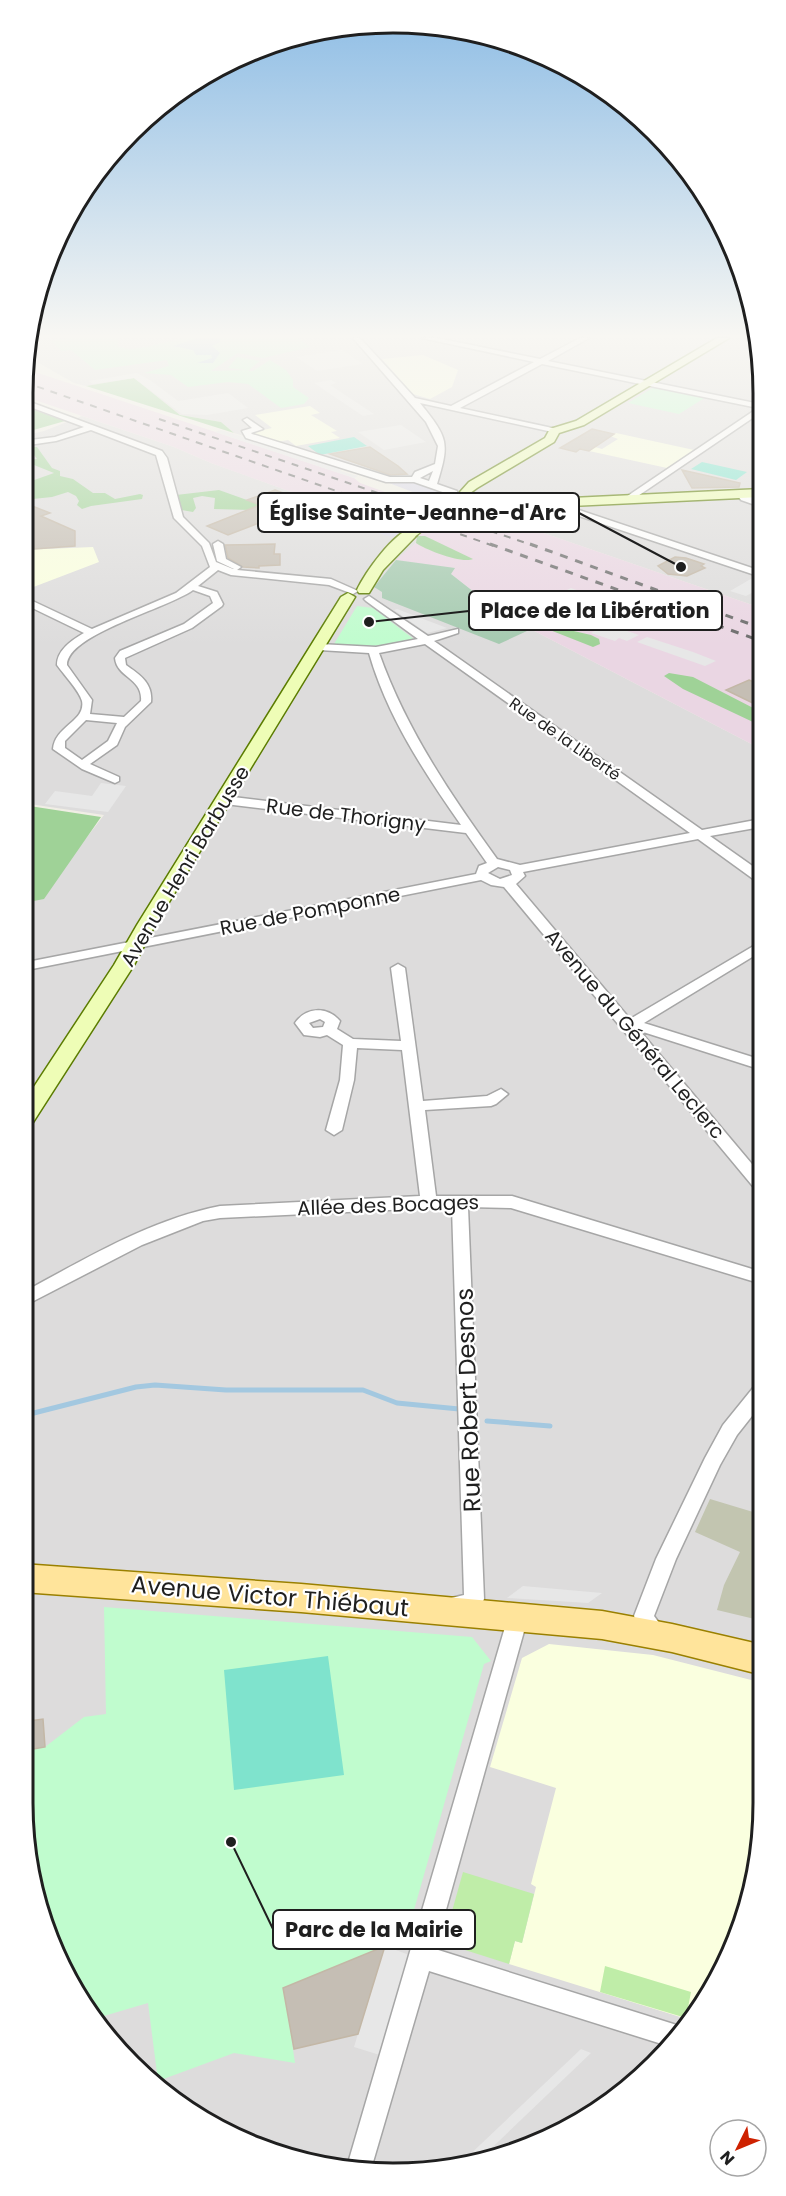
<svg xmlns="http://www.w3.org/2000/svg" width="786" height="2196" font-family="Poppins,sans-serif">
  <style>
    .residential { fill: #dddcdc }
    .industrial { fill: #ead6e3 }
    .education { fill: #faffdf }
    .construction { fill: #c2c5b0 }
    .grass { fill: #bfeda8 }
    .forest { fill: #9fd297 }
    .cemetery { fill: #a5cab0 }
    .park { fill: #c0fcce }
    .pitch { fill: #7fe3cd }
    .parking { fill: #e7e7e7 }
    .plaza { fill: #dbd9e6 }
    .water { fill: #a3c8e0 }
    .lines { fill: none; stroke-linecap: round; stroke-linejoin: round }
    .stream { stroke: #a3c8e0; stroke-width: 5 }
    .building { fill: #c5beb4; stroke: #c3b7a6; stroke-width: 1.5 }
    .street-casing { stroke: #a6a6a6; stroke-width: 3 }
    .secondary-casing { stroke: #5b7c00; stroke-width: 3 }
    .primary-casing { stroke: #9a8000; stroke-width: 3 }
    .street { fill: #fff; fill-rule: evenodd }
    .secondary { fill: #eefdb6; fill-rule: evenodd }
    .primary { fill: #ffe49b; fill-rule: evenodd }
    .rail-far1 { stroke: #6d6d6d; stroke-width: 2; stroke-dasharray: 7 7; stroke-linecap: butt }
    .rail { stroke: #6d6d6d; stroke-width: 3; stroke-dasharray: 8 8; stroke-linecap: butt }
    .secondary-bridge-casing { stroke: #5b7c00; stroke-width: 13; stroke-linecap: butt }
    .secondary-bridge { stroke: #eefdb6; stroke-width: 11 }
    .labels { text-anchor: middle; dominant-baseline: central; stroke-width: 4.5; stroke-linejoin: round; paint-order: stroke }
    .far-street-label { font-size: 16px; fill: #1f1f1f; stroke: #fff }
    .street-label { font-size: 20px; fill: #1f1f1f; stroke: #fff }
    .near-street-label { font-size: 24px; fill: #1f1f1f; stroke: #fff }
    .rim { fill: none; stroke: #1f1f1f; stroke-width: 3 }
    .leader { fill: none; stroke: #1f1f1f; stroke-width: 2 }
    .callout-dot { fill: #1f1f1f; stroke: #fff; stroke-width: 2 }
    .callout { fill: #fff; stroke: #1f1f1f; stroke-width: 2 }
    .callout-label { font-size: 21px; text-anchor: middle; font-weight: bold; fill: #1f1f1f }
  </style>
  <rect width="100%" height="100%" fill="#f0eee5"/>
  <path class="residential" d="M30,338h728l2,6 1,264 -232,-80 -83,-17 2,-2 -10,-8 -44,-19 -160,-49 -13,-11 -41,-7 -46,-37 -48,8 -12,-3 -37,-21 -9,-8z
    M82,416l92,31 37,16 148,53 4,5 9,-1 45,15 -1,8 -9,9 48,16 -4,6 51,40 259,135 2,1054 -12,96 -50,110 -102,102 -110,50 -144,9 -116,-35 -114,-87 -64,-104 -29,-141v-902l19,-4 63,-82 -81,-12 -1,-367 22,-5z"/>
  <path class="industrial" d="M26,369l328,109 6,5 36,13 50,15 46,7 37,10 232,80v141l-259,-135 -51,-40 4,-6 -59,-8 20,-17v-8l-15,-2 -29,-13 -9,1 -5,-5 -147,-53 -37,-16 -151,-51z"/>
  <path class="education" d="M423,355l35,15 -6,17 -22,12 -17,-5 -31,-35z
    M310,406l10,7 -9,2 26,16 -6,1 9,6 -44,8 -8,-6 -16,3 -23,-10 23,-5 -17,-13z
    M616,433l78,17 -27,18 -78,-17 6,-4 7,2 16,-10 -8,-3z
    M93,547l6,15 -76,29v-41z
    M549,1644l104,11 110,28v120l-12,96 -50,110 -11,11 -181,-56 6,-23 7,2 14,-56 -5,-3 25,-96 -66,-21 32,-109z"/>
  <path class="construction" d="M710,1499l53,16v106l-46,-11 7,-25 16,-33 -45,-20z"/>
  <path class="grass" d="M463,1872l71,22 -12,49 -7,-2 -6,23 -44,-14 -18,-21z
    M605,1966l86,26 -5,26 -86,-26z"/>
  <path class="forest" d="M134,378l46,37 41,7 13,11 -148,-47z
    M23,406l42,15 -42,12z
    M23,446l14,1 15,21 8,3v5l13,3 20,14h12l10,6 25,-5 3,1 -1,4 -51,7 -9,3 -5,-4 2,-4 -3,-5 -8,-4 -16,5 -29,3v-16l31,-11 -25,-10 -6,2v-5l14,-1 -3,-4 -11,-5z
    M219,490l42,15 -10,5 -37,-1 1,-11 -13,-2 -9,2 3,10 -3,4 -17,-3v-14z
    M417,536h8l48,23c-11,5 -47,-9 -57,-16z
    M516,612l32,13 43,10 8,4 1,5 -7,3 -71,-28z
    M669,673l24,4 68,35v11l-8,-1 -70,-33 -19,-13z
    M23,805l78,12 -57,82 -21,4z"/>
  <path class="cemetery" d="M396,560l59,8 -4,6 51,40 24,12 -3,3 4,2 -28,13 -117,-46v-6l-8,-5z"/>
  <path class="park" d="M68,338h49l1,9 12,2 16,-2 38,-9h114l12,9 -47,11 -25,-5 -27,18 36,-1 -19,-2 9,-11 23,4 -12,10h5l17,-11 16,10 7,10v7l16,11 -5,6 -23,4 -33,-24 -20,-2 -40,5 -17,-12 -27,-2 25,-7 -2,-6 -72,10 -24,-20 -9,1 -11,-10z
    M654,387h4l48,10 -27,17 -51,-11z
    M357,606l16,2 42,32 -42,6 -39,-2z
    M104,1607l368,30 19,24 -7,3 -76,267 -23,15 -101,42 11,75 -61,-10 -76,28 -10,-78 -51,15 -46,-74 -28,-141 -1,-52 23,-4 39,-30 22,-3z"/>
  <path class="pitch" d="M354,437l13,9 -47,9 -12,-9z
    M702,462l45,10 -11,8 -45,-11z
    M328,1656l16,119 -110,15 -10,-120z"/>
  <path class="parking" d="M342,350l21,14 -46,7 -21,-14z
    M137,373l13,7 28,21 50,-8 20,15 -41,7 -25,-1 -48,-36 -41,6 -4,-3z
    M331,380l5,3 -6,2 44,29 -11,2 -49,-33z
    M401,425l25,17 -42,8 -26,-18z
    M221,430l125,38 -6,3 18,5 -4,2 -139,-46z
    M756,576l5,2v10l-15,8 -16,-5z
    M571,588l39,15 -18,8 -37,-15z
    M397,609l50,19 -20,5 -33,-23z
    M606,624l33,11 -12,6 -8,-3 -4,3 -24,-8z
    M647,637l46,15 23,9 -11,5 -68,-24z
    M101,783l25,3 -18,26 -63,-8 10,-13 37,5z
    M523,1586l79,7 -14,10 -81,-5z
    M385,1946l27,10 -29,100 -29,-9z
    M581,2049l10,4 -114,109 -16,1z"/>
  <path class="plaza" d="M416,482l29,10v11l-8,6 -3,-9 -12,-4 -8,3 -4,-1 8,-4 -29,-11z
    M349,519l8,3 15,-2 3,1 -3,2 29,10 6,-3 -3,5 -13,2 -29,-9 -7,3 -4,-1 6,-3 -7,-3 -7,2 -4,-1z"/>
  <path class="water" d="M198,338h22v4l-8,4 8,7 -7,10h-16l15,-5 -1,-3h-15l-3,-5 -20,-4z"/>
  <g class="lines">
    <path class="stream" d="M22,1416l114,-29 19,-2 71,5h137l34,13 62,6
      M487,1421l63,5"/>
  </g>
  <path class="building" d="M592,429l22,5 -25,17 -9,-2 -4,3 -16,-4z
    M370,447l28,19 9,8 -17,1 -60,-21z
    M682,470l58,13 -1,4 -47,1z
    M275,490l41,15 35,13 -28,11 -41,-15 -54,21 -21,-9 53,-21 -13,-5z
    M22,502l28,11 -9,3 34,15v15l-41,3 -1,-7h-4v-22l-7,-2z
    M275,544l-1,10h6v11l-21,1v2l-16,-1 -15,-9 -3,-13z
    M675,557l11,1 18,6 -3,2 4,2 -18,8 -19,-2 -10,-8z
    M749,680l12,5v22l-35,-17z
    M43,1719l2,28 -23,4v-29z
    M385,1946l-27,88 -64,15 -11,-61z"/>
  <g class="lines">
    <defs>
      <path id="street" d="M353,338h7l55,60 36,8 83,-44 -112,-24h15l103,21 40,-21h9l-41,23 212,43v9l-131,89 -4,-3 1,-2 132,-89 -216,-44 -82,44 97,21v4l-137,-30c28,35 30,39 17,81l20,7v4l-3,1 -40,-14h-28l-140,-44 -4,-7 10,-3 -9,-8 4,-2 16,11 -12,4 1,1 138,43h22l3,-5 20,-8 3,-18 -12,-24zM433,471l-4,10 -9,-3z
        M22,399l140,52 5,7 16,59 26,26 7,19 17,7h1l-17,-8 -4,-17 5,-3 5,3 3,15 15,8 -4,3 94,9 27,12 -5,3 -24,-9 -98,-10 -13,-5 -20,16 19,6 6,12 -1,2 -30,22 -67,30 1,7c14,10 27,18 25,37l-26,25 -8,18 -27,19 29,13v4l-4,2 -33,-14 -29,-20c2,-23 33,-28 29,-48 -3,-11 -18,-26 -25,-36 0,-15 15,-25 27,-32l-62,-30v-7l70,33 84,-36 34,-26 -8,-21 -28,-28 -18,-63 -65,-25 -35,11 -34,5v-5l33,-4 29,-10 -62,-23zM193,590l17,6 3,7 -29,21 -64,27 -5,7c2,20 28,20 26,43l-17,16 -34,-3 2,-14 -25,-35c0,-31 102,-57 126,-75zM86,720l31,3 -9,18 -26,19 -17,-12v-7z
        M740,491l21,10v6l-20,-7 -5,-6z
        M555,499l18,9 188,63v6l-194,-65 -15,-8v-4z
        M369,596l59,40 30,-7v4l-24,8 268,189 59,-11v8l-51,9 51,36v10l-5,-1 -58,-42 -175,33 2,4 -9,8 114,135 132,-78v10l-118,72 118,37v10l-122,-39 122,145v15l-6,-1 -252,-303 -13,-2 -10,-5 -459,91v-8l454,-89 3,-8 8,-3 -21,-30 -241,-29 -6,-4 6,-4 236,29c-37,-53 -74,-109 -92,-172l-50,-3 -5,-3 5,-3 57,3 42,-8 -52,-38 -2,-2zM425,644l265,189 -170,32 -23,-6c-47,-65 -91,-130 -118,-206zM498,867l12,3 2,5 -12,4 -12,-6z
        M398,964l7,4 18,133 64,-5 14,-7 7,5 -12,10 -5,2 -66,4 11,86h76l250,76v12l-251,-76 -43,-1 16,392 -3,6 -18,10 -16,-4 -3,-6 3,-6 17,-4 -12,-388 -232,11 -17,3 -61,24 -120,62v-14c63,-34 127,-73 198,-87l200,-10 -18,-146 -45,-2 -3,32 -12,50 -8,5 -8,-5 14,-50 3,-35 -16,-10 -7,2 -16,-2 -9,-12c11,-16 32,-17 45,-2l-3,8 16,10 48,2 -10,-73zM320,1019l5,3 -2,5 -10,1 -4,-5z
        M763,1381v21l-26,33 -17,30 -44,94 -22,57 14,19 -3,6 -7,3c-13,-5 -18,-16 -24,-28l22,-57 49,-101 18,-33 34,-42z
        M518,1608l7,3 3,6 -93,332 248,78 -18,18 -236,-74 -58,198 -25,1 162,-553 3,-6z"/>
      <path id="secondary" d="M717,338h12l-145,87 -25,8 -5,9 -77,46 -11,8 -6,-4 9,-10 76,-44 5,-9 26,-8z
        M761,489v8l-255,12 -33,-6 -6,-4 6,-4 33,6z
        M457,496l6,4 -21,13 -6,-4z
        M412,528l6,4 -1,3 -34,35 -14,23h-10l-2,-3c8,-17 36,-57 55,-62z
        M348,593l7,4 -200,328 -21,40 -104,162 -8,2v-24l92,-140 23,-40 204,-328z"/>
      <path id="primary" d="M22,1564l279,20 301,27 70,13 91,21v30l-91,-23 -70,-13 -301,-27 -279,-20z"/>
    </defs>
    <use href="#street" class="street-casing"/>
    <use href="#secondary" class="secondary-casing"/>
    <use href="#primary" class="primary-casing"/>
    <use href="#street" class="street"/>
    <use href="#secondary" class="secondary"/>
    <use href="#primary" class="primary"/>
    <path class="rail-far1" d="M24,382l470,164
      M159,419l376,127"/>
    <path class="rail" d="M490,544l271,97
      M530,544l231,84"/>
    <defs>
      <path id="secondary-bridge" d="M412,532l30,-23"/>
    </defs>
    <use href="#secondary-bridge" class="secondary-bridge-casing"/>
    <use href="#secondary-bridge" class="secondary-bridge"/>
  </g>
  <linearGradient id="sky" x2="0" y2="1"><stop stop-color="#8cbce5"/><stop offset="0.52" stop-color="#f8f7f3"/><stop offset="1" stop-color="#f8f7f3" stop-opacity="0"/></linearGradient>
  <rect width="786" height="646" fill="url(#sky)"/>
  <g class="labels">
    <g class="far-street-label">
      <text transform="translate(565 739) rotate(35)">Rue de la Liberté</text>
    </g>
    <g class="street-label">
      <text transform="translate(346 815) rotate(7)">Rue de Thorigny</text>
      <text transform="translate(185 866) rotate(-59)">Avenue Henri Barbusse</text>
      <text transform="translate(310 911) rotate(-11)">Rue de Pomponne</text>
      <text transform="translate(635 1034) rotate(50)">Avenue du Général Leclerc</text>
      <text transform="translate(388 1205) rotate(-2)">Allée des Bocages</text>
    </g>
    <g class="near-street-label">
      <text transform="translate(468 1400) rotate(-92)">Rue Robert Desnos</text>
      <text transform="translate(270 1596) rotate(5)">Avenue Victor Thiébaut</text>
    </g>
  </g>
  <path d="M0 0H786V2196H0ZM393 33H393A360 360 0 0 1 753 393V1803A360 360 0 0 1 393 2163H393A360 360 0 0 1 33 1803V393A360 360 0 0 1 393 33Z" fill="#fff" fill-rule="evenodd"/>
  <path class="rim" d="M393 33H393A360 360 0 0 1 753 393V1803A360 360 0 0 1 393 2163H393A360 360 0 0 1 33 1803V393A360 360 0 0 1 393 33Z"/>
  <path class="leader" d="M681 567L579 513M369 622L469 611M231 1842L273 1929"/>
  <g class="callout-dot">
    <circle cx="681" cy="567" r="6"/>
    <circle cx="369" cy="622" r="6"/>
    <circle cx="231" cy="1842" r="6"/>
  </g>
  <g class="callout">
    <rect x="258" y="493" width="321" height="39" rx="6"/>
    <rect x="469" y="591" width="253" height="39" rx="6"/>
    <rect x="273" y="1910" width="202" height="39" rx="6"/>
  </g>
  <g class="callout-label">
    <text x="418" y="520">Église Sainte-Jeanne-d'Arc</text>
    <text x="595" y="618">Place de la Libération</text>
    <text x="374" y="1937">Parc de la Mairie</text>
  </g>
  <g transform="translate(738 2148) rotate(227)"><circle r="28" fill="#ffffff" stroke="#a5a5a5" stroke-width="1.5"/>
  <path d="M0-4.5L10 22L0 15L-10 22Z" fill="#ce2100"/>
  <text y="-9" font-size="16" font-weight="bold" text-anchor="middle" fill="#1f1f1f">N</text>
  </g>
</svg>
